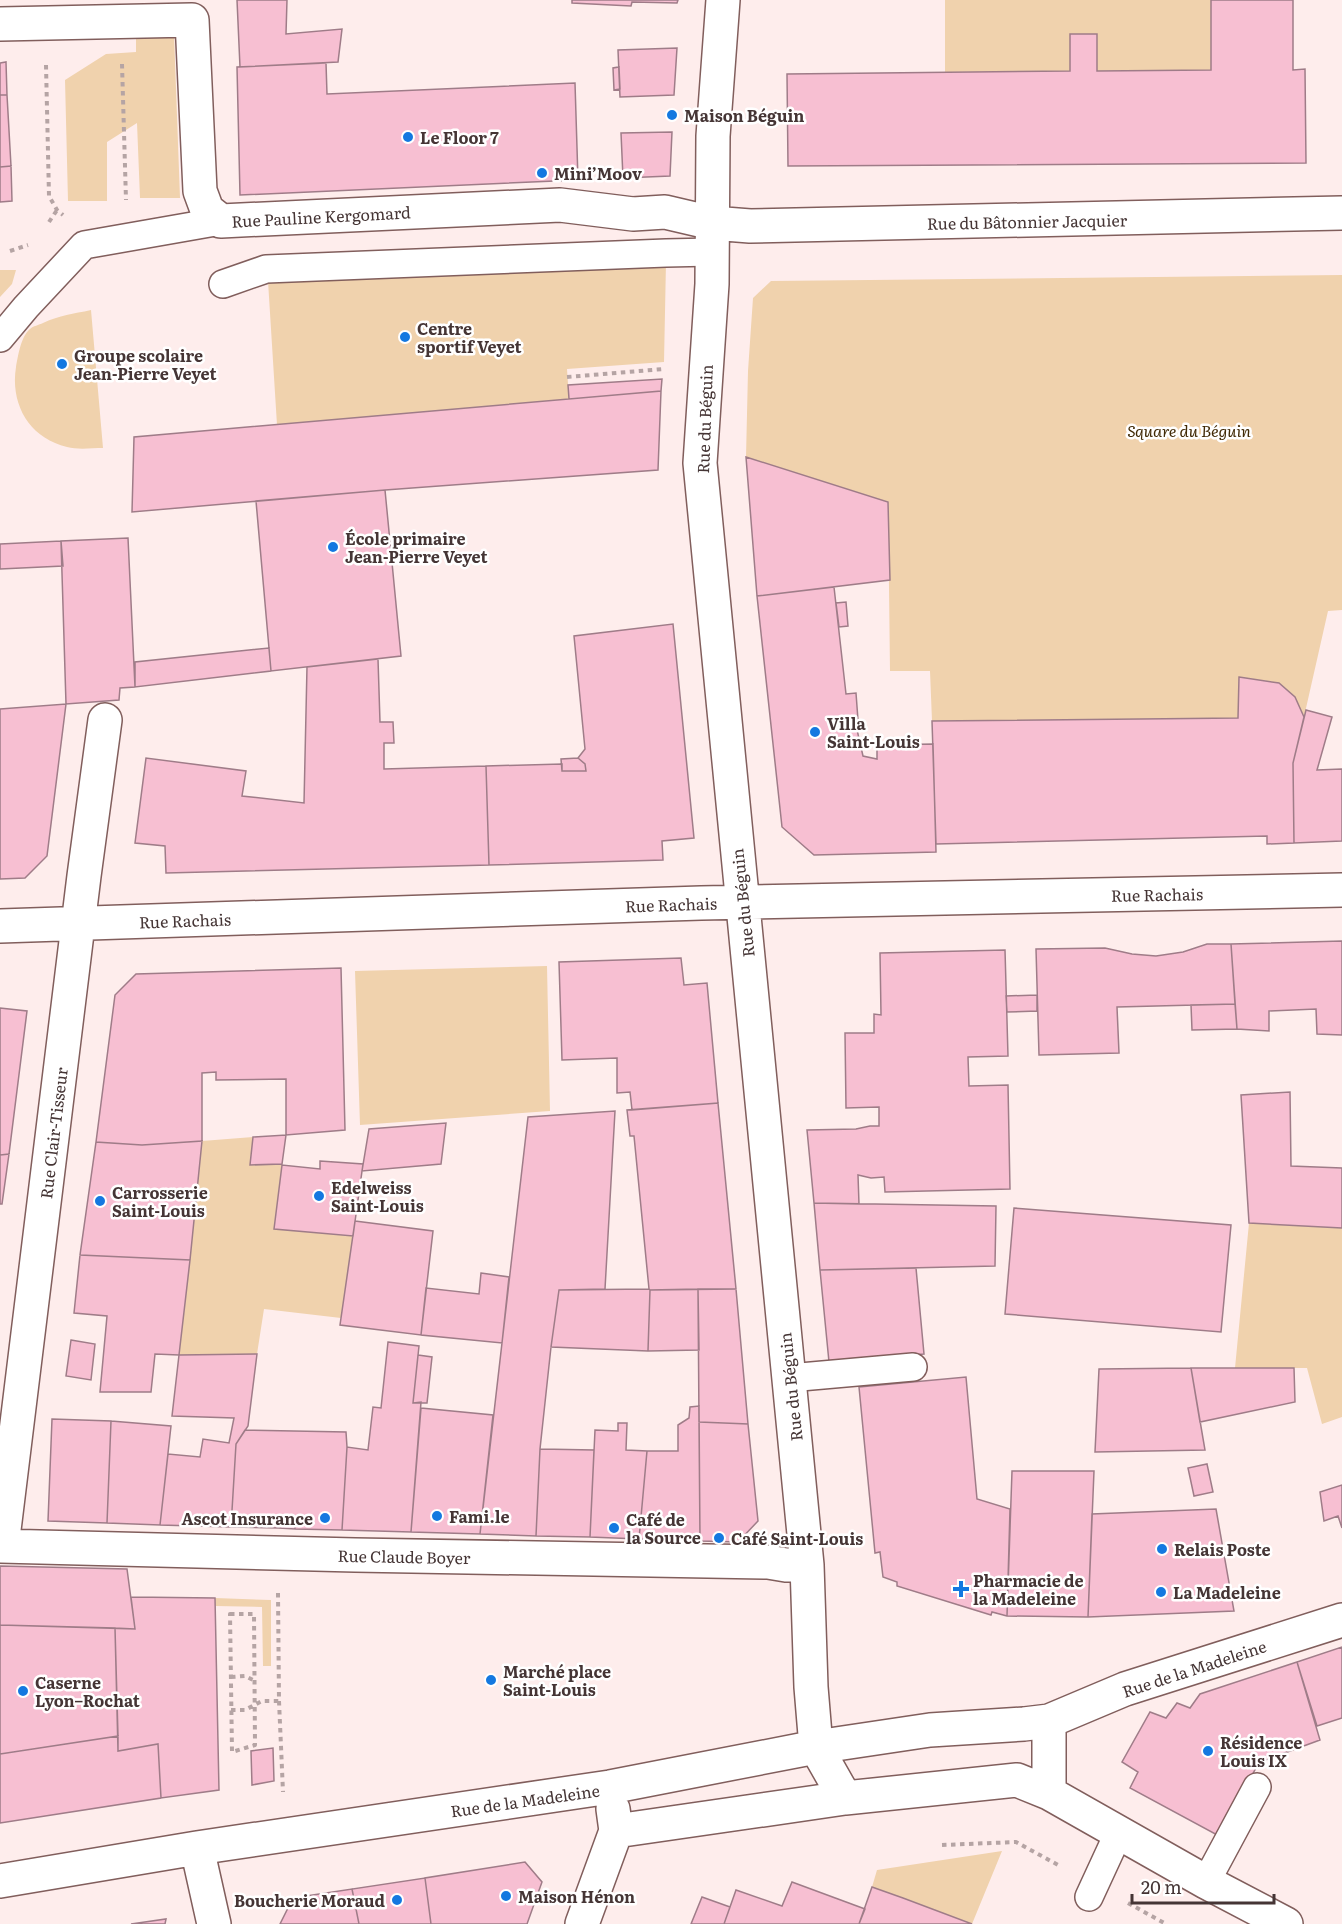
<svg xmlns="http://www.w3.org/2000/svg" width="1342" height="1924" font-family="Literata,serif">
  <style>
    .green { fill: #f0d2ad }
    .building { fill: #f7bfd2; stroke: #9f7c88; stroke-width: 1.5 }
    .lines { fill: none; stroke-linecap: round; stroke-linejoin: round }
    .service-casing { stroke: #815e5c; stroke-width: 30 }
    .minor-casing { stroke: #815e5c; stroke-width: 36 }
    .path { stroke: #b5a4a4; stroke-width: 4; stroke-dasharray: 4.5 4.5; stroke-linecap: butt }
    .service { stroke: #fff; stroke-width: 27 }
    .minor { stroke: #fff; stroke-width: 33 }
    .poi-dot { fill: #1478e0; stroke: #fff; stroke-width: 2 }
    .labels { text-anchor: middle; dominant-baseline: central; stroke-width: 5; stroke-linejoin: round; paint-order: stroke }
    .poi-label { font-size: 16px; font-weight: bold; fill: #453535; stroke: #fff; text-anchor: start }
    .street-label { font-size: 16px; fill: #453535; stroke: #fff }
    .park-label { font-size: 16px; font-style: italic; fill: #412a06; stroke: #fff }
  </style>
  <rect width="100%" height="100%" fill="#feedec"/>
  <path class="green" d="M945,0h266v70l-114,1v-37h-27v37l-125,1z
    M174,34l6,164h-40l-3,-75 -30,19v59h-39l-3,-121 41,-26 30,-2v-15z
    M666,262l-2,100 -97,7 2,30 -292,26 -9,-144z
    M0,270h16l-4,14 -12,13z
    M1342,275v335l-14,1 -24,106c-18,-38 -26,-34 -65,-40l-1,41 -306,3 -2,-50h-40l-2,-169 -142,-45 2,-86 5,-73 18,-17z
    M91,310l12,138c-11,0 -25,2 -36,-1 -38,-9 -57,-43 -51,-80 2,-11 5,-31 14,-38 3,-3 9,-4 13,-6 17,-8 30,-9 48,-13z
    M547,966l3,145 -190,14 -5,-154z
    M253,1137l-3,28 32,-1 -8,65 79,7 -12,82 -77,-9 -7,45 -78,1 23,-214z
    M1249,1223l93,5v189l-20,7 -15,-56h-72z
    M215,1598l56,2v66h-8l-1,-59 -47,-1z
    M1002,1851l-30,73 -100,-37 5,-17z"/>
  <path class="building" d="M237,0h50l-1,34 56,-5 -4,33 -98,5z
    M572,0h106l-1,3 -45,-1 -1,4 -59,-3z
    M1211,0h82v70l12,-1 1,94 -518,3 -1,-92 283,-3v-37h27v37l114,-1z
    M677,48l-3,47 -54,2 -2,-47z
    M6,62l1,33h-7v-32z
    M326,63l1,31 248,-11 3,97 -338,15 -3,-128z
    M619,67l1,22 -6,1 -1,-22z
    M0,95h7l4,71 -11,1z
    M672,132l-2,44 -47,2 -2,-45z
    M11,166l1,35 -12,1v-35z
    M662,379l-1,12 -92,8 -1,-14z
    M661,391l-3,79 -273,20 -253,22 2,-75z
    M746,457l142,45 2,78 -133,16z
    M385,490l16,166 -130,15 -15,-170z
    M128,538l7,149 -15,1 -1,12 -53,4 -5,-163z
    M61,541l2,25 -63,3v-25z
    M834,587l12,107 10,-1 2,27 -3,1 8,35 14,3v-14l56,-1 3,108 -122,3 -32,-28 -25,-231z
    M846,602l2,24 -9,1 -3,-24z
    M673,624l21,214 -32,3 1,19 -174,5 -3,-99 76,-2v7h24l-1,-7 -7,-6 7,-9 -11,-113z
    M269,648l2,23 -136,16v-25z
    M378,659l2,63h13l1,21h-10v26l102,-3 3,99 -323,8 -1,-27 -30,-3 11,-85 100,13 -4,25 62,7 3,-136z
    M1239,677l40,6 16,14 9,20 -11,46 1,80 -27,1v-8l-331,8 -4,-123 306,-3z
    M66,704l-19,152 -22,22 -25,1v-170z
    M1306,710l26,7 -15,53 25,-1v72l-48,2 -1,-80z
    M578,758l7,6 1,7h-24l-1,-12z
    M1342,941v94l-25,-1 -1,-25 -47,2v20l-32,-2 -6,-85z
    M1207,944h24l4,60 -118,3 2,46 -80,2 -3,-106 69,-1 27,6 24,2 27,-4z
    M1005,950l3,106 -40,1 1,29 39,-1 2,104 -125,3 -1,-15 -13,1 -13,-3 1,29 -45,-1 -7,-73 49,-1 14,-3h9v-19l-33,1 -1,-75h29v-19l7,1 -1,-62z
    M681,958l3,27 23,-2 11,120 -86,7 -2,-18 -13,1v-35l-55,2 -3,-98z
    M341,968l4,162 -59,5v-56l-70,1v-8l-14,1v68l-60,4 -46,-3 19,-147 21,-21z
    M1037,995v16l-30,1 -1,-16z
    M1235,1004l2,25 -45,1 -1,-25z
    M0,1008l27,3 -18,143 -9,1z
    M1290,1092l1,74 51,2v60l-93,-5 -8,-128z
    M718,1103l18,186 -86,1 -1,-1 -15,-153h-4l-3,-26z
    M615,1111l-10,178 -46,1 -8,57 -11,102 -4,87 -56,-2 48,-417z
    M446,1123l-5,41 -79,7 7,-42z
    M286,1135l-4,29 -32,1 3,-28z
    M202,1141l-12,119 -110,-5 16,-113 46,3z
    M9,1154l-7,50h-2v-49z
    M320,1161l43,3 -10,72 -79,-7 8,-64 38,4z
    M814,1203l182,3 -1,60 -175,4z
    M1014,1208l217,17 -10,107 -216,-18z
    M355,1221l78,10 -12,104 -81,-10z
    M80,1255l110,5 -11,95 -24,-1 -4,38h-51l7,-76 -33,-3z
    M916,1268l8,86 -95,8 -9,-92z
    M481,1273l28,4 -7,66 -81,-8 5,-47 53,6z
    M649,1289l1,1 -2,61 -97,-4 8,-57z
    M698,1289h38l12,135 -49,-2z
    M698,1289l1,61 -51,1 2,-61z
    M71,1340l24,4 -4,36 -25,-4z
    M388,1342l31,4 -6,57 8,-1 -10,130 -69,-2 5,-83 21,3 5,-43 8,1z
    M257,1354l-9,72 -12,18 -5,83 -71,-2 8,-71 32,3 3,-18 26,4 5,-25 -62,-2 7,-61z
    M418,1355l14,2 -5,46h-14z
    M1191,1368l14,82 -110,2 4,-83z
    M1191,1368h103l1,34 -95,20z
    M966,1377l11,122 33,10 -3,107 -15,-4 -1,3 -94,-29v-4l-14,-5 -3,-25 -5,1 -16,-166z
    M699,1406l1,135 -61,-2 8,-88h31v-26l11,-7 1,-11z
    M421,1408l72,7 -13,119 -69,-2z
    M52,1419l59,2 -4,102 -59,-2z
    M111,1421l60,5 -11,99 -53,-2z
    M699,1422l49,2 10,97 -20,21 -38,-1z
    M618,1423h9l-1,27 21,1 -8,88 -49,-2 5,-107 23,1z
    M245,1430l101,2 1,15 -5,83 -47,-1v-8h-16v7l-48,-1 5,-83z
    M540,1449l54,1 -4,87 -54,-1z
    M1207,1464l6,28 -19,4 -6,-28z
    M1012,1471h82l-6,146 -81,-1z
    M1342,1485v43l-4,-12 -14,5 -4,-29z
    M1216,1509l18,102 -146,6 4,-103z
    M279,1521h16v8l-16,-1z
    M0,1566l127,3 8,60 -135,-4z
    M131,1597l84,1 4,192 -58,8 -3,-54 -40,7 -3,-123 20,1z
    M0,1625l115,3 3,108 -118,18z
    M1342,1647v71l-25,8 -20,-64z
    M1297,1662l23,78 -57,21 -8,-3 -4,5 6,3 -38,70 -89,-48 8,-16 -16,-10 28,-50 16,6 11,-15 13,5 10,-14z
    M118,1736v15l40,-7 3,54 -161,25v-69z
    M273,1748l1,33 -22,4 -1,-34z
    M525,1862l17,20 -15,42h-96l-6,-46z
    M425,1878l6,46h-72l-7,-35z
    M792,1882l73,27 -6,15h-135l12,-34 46,16z
    M872,1887l31,11 69,26h-113z
    M352,1889l7,35h-79l13,-26z
    M702,1897l28,10 -6,17h-33z
    M166,1919l-1,5h-34z"/>
  <g class="lines">
    <defs>
      <path id="service" d="M223,284l43,-15 400,-16 46,-1
        M0,338l26,-31 58,-62 137,-24
        M789,1378l124,-11
        M1206,1882l51,-95
        M1089,1897l30,-65"/>
      <path id="minor" d="M723,0l-10,136 -1,148 -12,179 107,1102 4,122 5,60 29,51
        M0,24l192,-4 8,171 7,19 14,11 339,-16 73,9 32,-2 47,11 38,3 592,-13
        M0,926l701,-23 641,-13
        M0,1546l355,9 413,7 18,3h21
        M2,1546l82,-670 21,-156
        M1049,1721v72
        M616,1831l229,-33 172,-18 32,13 157,89 80,42
        M197,1848l17,76
        M0,1881l197,-33 413,-61 206,-40 114,-17 94,-6 25,-3 76,-32 217,-69
        M582,1924l34,-93 -3,-22"/>
    </defs>
    <use href="#service" class="service-casing"/>
    <use href="#minor" class="minor-casing"/>
    <path class="path" d="M122,64l4,136
      M46,65l3,131 8,14 6,5
      M49,222l8,-12
      M10,251l18,-6
      M567,377l97,-8
      M278,1593l1,108 4,91
      M230,1614h24l1,131 -23,7z
      M231,1677l14,-1 10,5
      M231,1710h14l17,-9h17
      M942,1845l74,-3 44,24
      M1128,1903l38,21"/>
    <use href="#service" class="service"/>
    <use href="#minor" class="minor"/>
  </g>
  <g class="poi-dot">
    <circle cx="672" cy="115" r="6"/>
    <circle cx="408" cy="137" r="6"/>
    <circle cx="542" cy="173" r="6"/>
    <circle cx="405" cy="337" r="6"/>
    <circle cx="62" cy="364" r="6"/>
    <circle cx="333" cy="547" r="6"/>
    <circle cx="815" cy="732" r="6"/>
    <circle cx="319" cy="1196" r="6"/>
    <circle cx="100" cy="1201" r="6"/>
    <circle cx="437" cy="1516" r="6"/>
    <circle cx="325" cy="1518" r="6"/>
    <circle cx="614" cy="1528" r="6"/>
    <circle cx="719" cy="1538" r="6"/>
    <circle cx="1162" cy="1549" r="6"/>
    <path d="M958 1580h6v6h6v6h-6v6h-6v-6h-6v-6h6z"/>
    <circle cx="1161" cy="1592" r="6"/>
    <circle cx="491" cy="1680" r="6"/>
    <circle cx="23" cy="1691" r="6"/>
    <circle cx="1208" cy="1751" r="6"/>
    <circle cx="506" cy="1896" r="6"/>
    <circle cx="397" cy="1900" r="6"/>
  </g>
  <g class="labels">
    <g class="poi-label">
      <text x="684" y="115">Maison Béguin</text>
      <text x="420" y="137">Le Floor 7</text>
      <text x="554" y="173">Mini’Moov</text>
      <text x="417" y="328">Centre<tspan x="417" dy="18">sportif Veyet</tspan></text>
      <text x="74" y="355">Groupe scolaire<tspan x="74" dy="18">Jean-Pierre Veyet</tspan></text>
      <text x="345" y="538">École primaire<tspan x="345" dy="18">Jean-Pierre Veyet</tspan></text>
      <text x="827" y="723">Villa<tspan x="827" dy="18">Saint-Louis</tspan></text>
      <text x="331" y="1187">Edelweiss<tspan x="331" dy="18">Saint-Louis</tspan></text>
      <text x="112" y="1192">Carrosserie<tspan x="112" dy="18">Saint-Louis</tspan></text>
      <text x="449" y="1516">Fami.le</text>
      <text x="313" y="1518" text-anchor="end">Ascot Insurance</text>
      <text x="626" y="1519">Café de<tspan x="626" dy="18">la Source</tspan></text>
      <text x="731" y="1538">Café Saint-Louis</text>
      <text x="1174" y="1549">Relais Poste</text>
      <text x="973" y="1580">Pharmacie de<tspan x="973" dy="18">la Madeleine</tspan></text>
      <text x="1173" y="1592">La Madeleine</text>
      <text x="503" y="1671">Marché place<tspan x="503" dy="18">Saint-Louis</tspan></text>
      <text x="35" y="1682">Caserne<tspan x="35" dy="18">Lyon–Rochat</tspan></text>
      <text x="1220" y="1742">Résidence<tspan x="1220" dy="18">Louis IX</tspan></text>
      <text x="518" y="1896">Maison Hénon</text>
      <text x="385" y="1900" text-anchor="end">Boucherie Moraud</text>
    </g>
    <g class="street-label">
      <text transform="translate(321 216) rotate(-3)">Rue Pauline Kergomard</text>
      <text transform="translate(1027 221) rotate(-1)">Rue du Bâtonnier Jacquier</text>
      <text transform="translate(704 419) rotate(-88)">Rue du Béguin</text>
      <text transform="translate(1157 894) rotate(-1)">Rue Rachais</text>
      <text transform="translate(742 903) rotate(-96)">Rue du Béguin</text>
      <text transform="translate(671 904) rotate(-2)">Rue Rachais</text>
      <text transform="translate(185 920) rotate(-2)">Rue Rachais</text>
      <text transform="translate(53 1133) rotate(-83)">Rue Clair-Tisseur</text>
      <text transform="translate(790 1387) rotate(-96)">Rue du Béguin</text>
      <text transform="translate(404 1556) rotate(1)">Rue Claude Boyer</text>
      <text transform="translate(1194 1668) rotate(-18)">Rue de la Madeleine</text>
      <text transform="translate(525 1800) rotate(-8)">Rue de la Madeleine</text>
    </g>
    <g class="park-label">
      <text x="1189" y="430">Square du Béguin</text>
    </g>
  </g>
  <path d="M1132 1894v9h142v-9" fill="none" stroke="#453535" stroke-width="3"/>
  <text x="1141" y="1894" font-size="18" fill="#453535" stroke="#ffffff" stroke-width="4.5" paint-order="stroke">20 m</text>
</svg>
